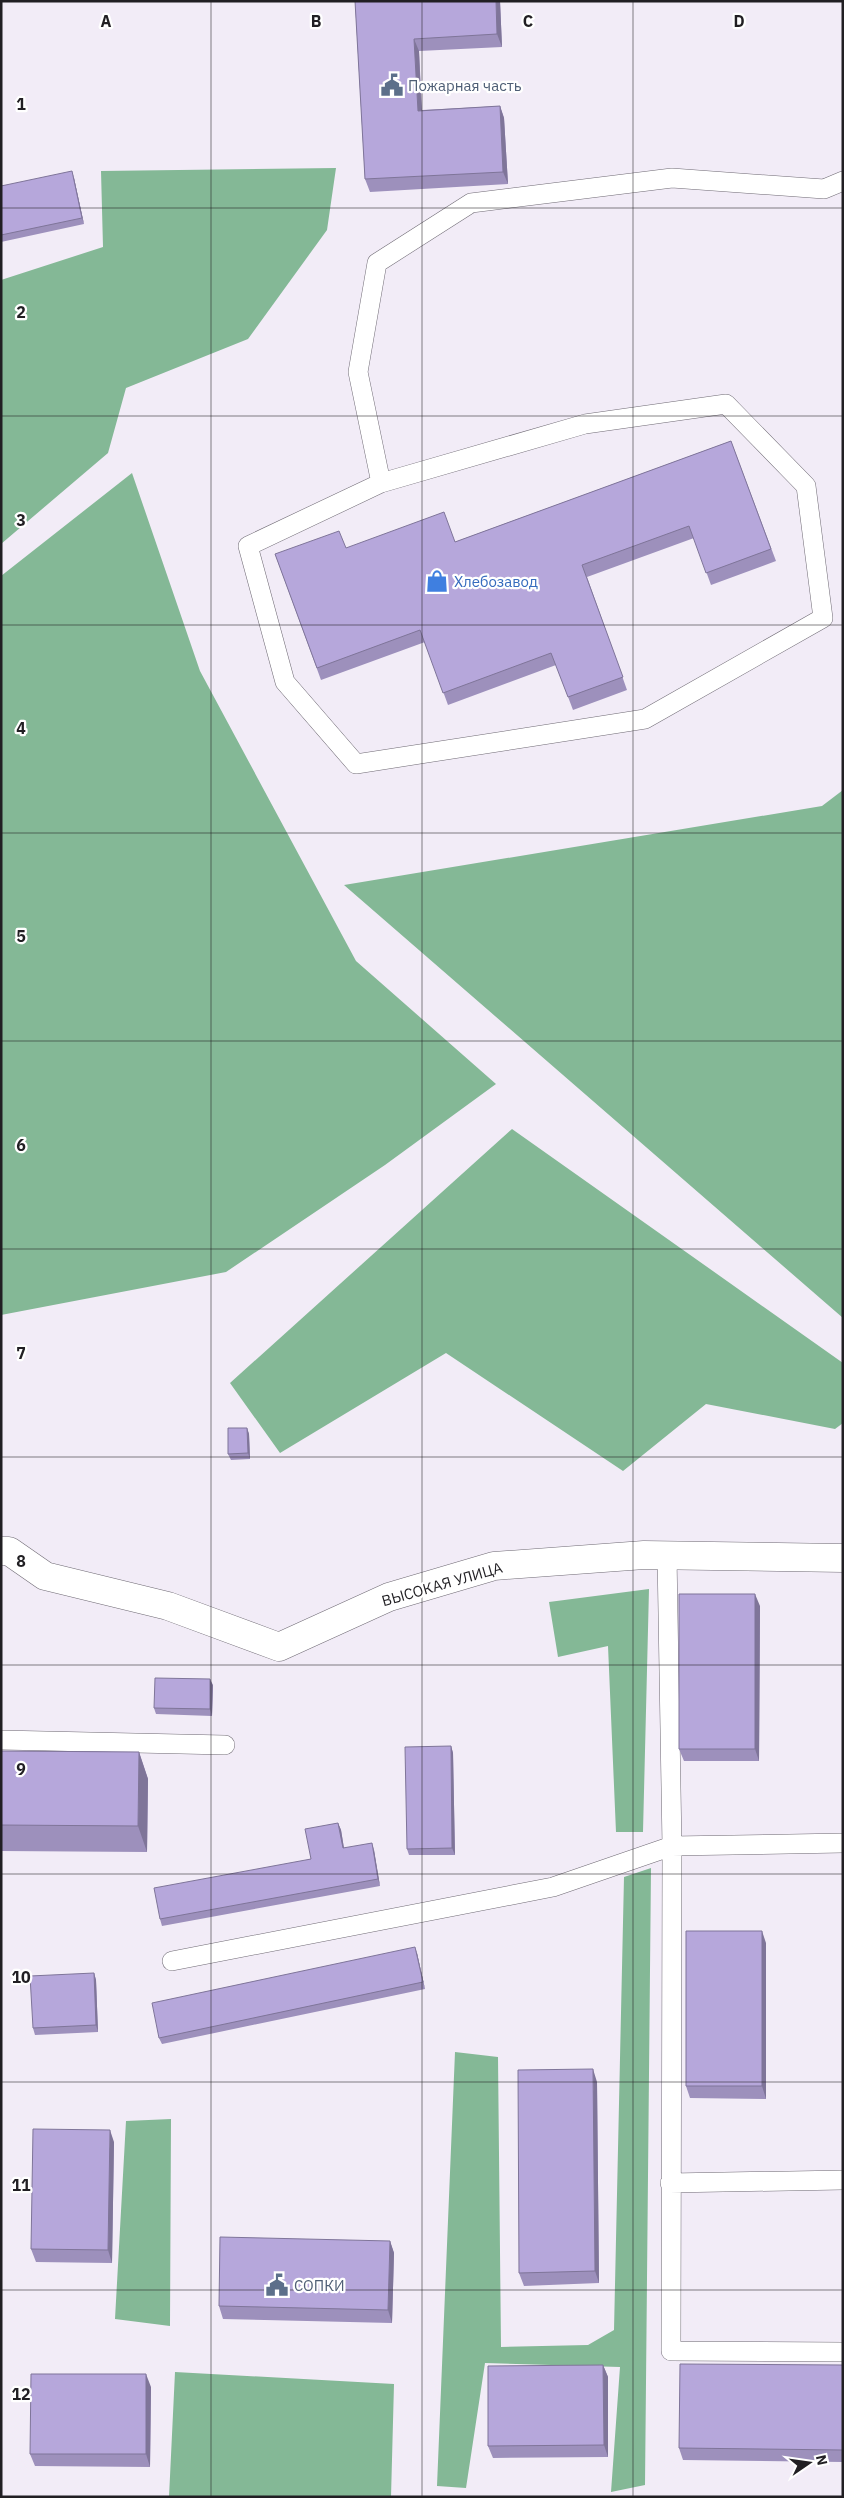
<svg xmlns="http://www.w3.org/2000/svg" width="844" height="2498" font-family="'IBM Plex Sans',sans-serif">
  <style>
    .forest { fill: #84b896 }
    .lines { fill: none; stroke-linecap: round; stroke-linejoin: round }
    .service-casing { stroke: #6f6a74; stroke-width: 20 }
    .minor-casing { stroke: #6f6a74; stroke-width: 29 }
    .service { stroke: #fff; stroke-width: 19 }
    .minor { stroke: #fff; stroke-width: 28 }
    .wall { fill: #9d90bc }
    .shaded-wall { fill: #7f7599 }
    .building { fill: #b6a7db; stroke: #7f7599 }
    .grid { fill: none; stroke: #211f23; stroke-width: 1; stroke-opacity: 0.55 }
    .labels { text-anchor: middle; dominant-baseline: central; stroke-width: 4.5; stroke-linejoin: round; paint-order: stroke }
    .service-label { font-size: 15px; fill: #4e5e75; stroke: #fff; text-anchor: start }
    .shop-label { font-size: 15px; fill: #366cbe; stroke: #fff; text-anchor: start }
    .street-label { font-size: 15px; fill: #211f23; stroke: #fff }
    .grid-label { font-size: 16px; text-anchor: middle; font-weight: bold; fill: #211f23; stroke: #fff; stroke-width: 4.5; stroke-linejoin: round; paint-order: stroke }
  </style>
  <rect width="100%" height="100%" fill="#f2ecf7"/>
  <path class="forest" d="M336,168l-9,62 -79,109 -122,49 -18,65 -107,91v-264l102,-33 -2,-76z
    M132,473l68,198 156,290 140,123 -111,81 -159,107 -225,43v-739z
    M843,790v528l-499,-433 478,-79z
    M512,1129l331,234v60l-8,6 -129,-25 -83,67 -177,-118 -166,100 -50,-70z
    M649,1589l-6,243h-27l-8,-186 -50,11 -9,-55z
    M651,1868l-6,617 -34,7 9,-125 -135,-4 -19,125 -29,-2 18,-434 43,5 3,290 87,-2 26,-15 10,-453z
    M171,2119l-1,207 -55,-7 11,-198z
    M175,2372l219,12 -3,113h-222z"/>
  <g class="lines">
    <defs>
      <path id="service" d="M726,404l80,82 17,132 -178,101 -289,45 -71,-82 -37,-136 133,-63 204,-59z
        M381,483l-23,-111 19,-109 94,-60 201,-25 152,11 19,-8
        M667,1555l5,291 -1,505 172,1
        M1,1740l224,5
        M172,1961l381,-74 119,-41 171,-3
        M670,2183l173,-3"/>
      <path id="minor" d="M1,1551h8l36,25 123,30 111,41 110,-50 105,-31 150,-11 199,3"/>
    </defs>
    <use href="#service" class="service-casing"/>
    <use href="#minor" class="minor-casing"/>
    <use href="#service" class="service"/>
    <use href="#minor" class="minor"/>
  </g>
  <path class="wall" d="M355,1h145l2,46 -83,4 3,59 78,-4 4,12 4,66 -138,8 -5,-13z
    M74,178l10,46 -83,18v-56z
    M731,441l45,120 -65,24 -17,-47 -107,39 40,113 -54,20 -17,-45 -108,40 -23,-63 -104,38 -46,-126 71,-6 109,-6z
    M247,1428l2,6 1,25 -19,1 -3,-6z
    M760,1606l-1,155h-75l-5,-12z
    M213,1685l-1,31 -56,-2 -2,-6z
    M451,1746l2,7 2,102h-46l-2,-6z
    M1,1751l138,1 9,27 -1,73 -146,-1z
    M338,1823l3,7 3,18 30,2 6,36 -218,40 -2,-7 151,-60z
    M766,1943v156l-76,-1 -4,-12z
    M417,1953l8,36 -263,55 -3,-6z
    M94,1973l2,7 2,52 -63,3 -2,-7z
    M597,2082l2,201 -75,3 -5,-13z
    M114,2142l-2,121 -76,-1 -5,-13z
    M390,2241l4,12 -2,70 -169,-4 -4,-13z
    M603,2365l5,12v80l-115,1 -5,-12z
    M843,2365v97l-160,-2 -4,-12z
    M151,2387l-1,80 -115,-1 -5,-12z"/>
  <path class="shaded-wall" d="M496,1h4l2,46 -5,-13z
    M414,39l5,12 3,72 -4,-12z
    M500,106l4,12 4,66 -5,-12z
    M72,171l2,7 10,46 -2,-6z
    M247,1428l2,6 1,25 -2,-6z
    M755,1594l5,12 -1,155 -4,-12z
    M210,1679l3,6 -1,31 -2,-7z
    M451,1746l2,7 2,102 -3,-7z
    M139,1752l9,27 -1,73 -9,-26z
    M338,1823l3,7 4,25 -2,-7z
    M372,1843l2,7 6,36 -2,-7z
    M762,1931l4,12v156l-4,-13z
    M415,1947l2,6 8,36 -2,-7z
    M94,1973l2,7 2,52 -2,-7z
    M593,2069l4,13 2,201 -4,-12z
    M110,2130l4,12 -2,121 -4,-13z
    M390,2241l4,12 -2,70 -4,-13z
    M603,2365l5,12v80l-4,-12z
    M146,2374l5,13 -1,80 -4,-13z"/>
  <path class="building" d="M355,1h141l1,33 -83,5 4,72 82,-5 3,66 -138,7z
    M72,171l10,47 -81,17v-49z
    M731,441l40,108 -65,24 -17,-47 -107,39 41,112 -55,20 -17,-44 -108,40 -23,-63 -103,38 -42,-114 64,-23 7,17 98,-36 11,30z
    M228,1428h19l1,25 -20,1z
    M679,1594h76v155h-76z
    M155,1678l55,1v30l-56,-1z
    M451,1746l1,102 -45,1 -2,-102z
    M1,1751l138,1 -1,74 -137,-1z
    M338,1823l5,25 29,-5 6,36 -218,40 -6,-31 157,-29 -6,-30z
    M686,1931h76v155h-76z
    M415,1947l8,35 -264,56 -7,-35z
    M94,1973l2,52 -63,3 -3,-52z
    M593,2069l2,202 -76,2 -1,-203z
    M33,2129l77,1 -2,120 -77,-1z
    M220,2237l170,4 -2,69 -169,-4z
    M680,2364l163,1v85l-164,-2z
    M603,2365l1,80 -116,1v-80z
    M31,2374h115v80h-116z"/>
  <path class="grid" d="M211,1v2496M422,1v2496M633,1v2496M1,208h842M1,416h842M1,625h842M1,833h842M1,1041h842M1,1249h842M1,1457h842M1,1665h842M1,1874h842M1,2082h842M1,2290h842"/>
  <defs>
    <symbol id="civic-bare" viewBox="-9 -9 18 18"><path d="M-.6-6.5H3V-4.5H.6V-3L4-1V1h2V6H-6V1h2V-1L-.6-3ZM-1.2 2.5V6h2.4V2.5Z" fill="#5c6f8a" stroke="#fff" stroke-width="2.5" paint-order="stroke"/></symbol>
    <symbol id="shop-bare" viewBox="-9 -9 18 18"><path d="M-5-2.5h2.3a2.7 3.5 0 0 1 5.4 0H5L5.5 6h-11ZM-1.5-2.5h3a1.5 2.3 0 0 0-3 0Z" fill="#3f7fe0" stroke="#fff" stroke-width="2.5" paint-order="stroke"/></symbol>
  </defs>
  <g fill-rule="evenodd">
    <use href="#civic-bare" x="376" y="69" width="32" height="32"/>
    <use href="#shop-bare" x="421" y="565" width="32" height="32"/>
    <use href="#civic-bare" x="261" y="2269" width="32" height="32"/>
  </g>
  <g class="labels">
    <g class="service-label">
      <text x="408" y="85">Пожарная часть</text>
      <text x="294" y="2285">СОПКИ</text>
    </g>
    <g class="shop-label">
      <text x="454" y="581">Хлебозавод</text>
    </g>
    <g class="street-label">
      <text transform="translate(442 1584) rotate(-16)">ВЫСОКАЯ УЛИЦА</text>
    </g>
  </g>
  <g class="grid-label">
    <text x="106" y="27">A</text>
    <text x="316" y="27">B</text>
    <text x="528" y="27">C</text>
    <text x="739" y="27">D</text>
    <text x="21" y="110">1</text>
    <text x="21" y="318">2</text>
    <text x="21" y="526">3</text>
    <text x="21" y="734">4</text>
    <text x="21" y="942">5</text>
    <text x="21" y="1151">6</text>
    <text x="21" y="1359">7</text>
    <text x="21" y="1567">8</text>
    <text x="21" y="1775">9</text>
    <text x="21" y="1983">10</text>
    <text x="21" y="2191">11</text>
    <text x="21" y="2400">12</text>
  </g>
  <rect width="844" height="2498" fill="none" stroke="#211f23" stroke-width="5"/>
  <g transform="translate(809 2463) rotate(77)" stroke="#ffffff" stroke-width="4" paint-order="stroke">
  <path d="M0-4L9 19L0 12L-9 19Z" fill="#211f23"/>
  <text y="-8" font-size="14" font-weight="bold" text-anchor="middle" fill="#211f23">N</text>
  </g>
</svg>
